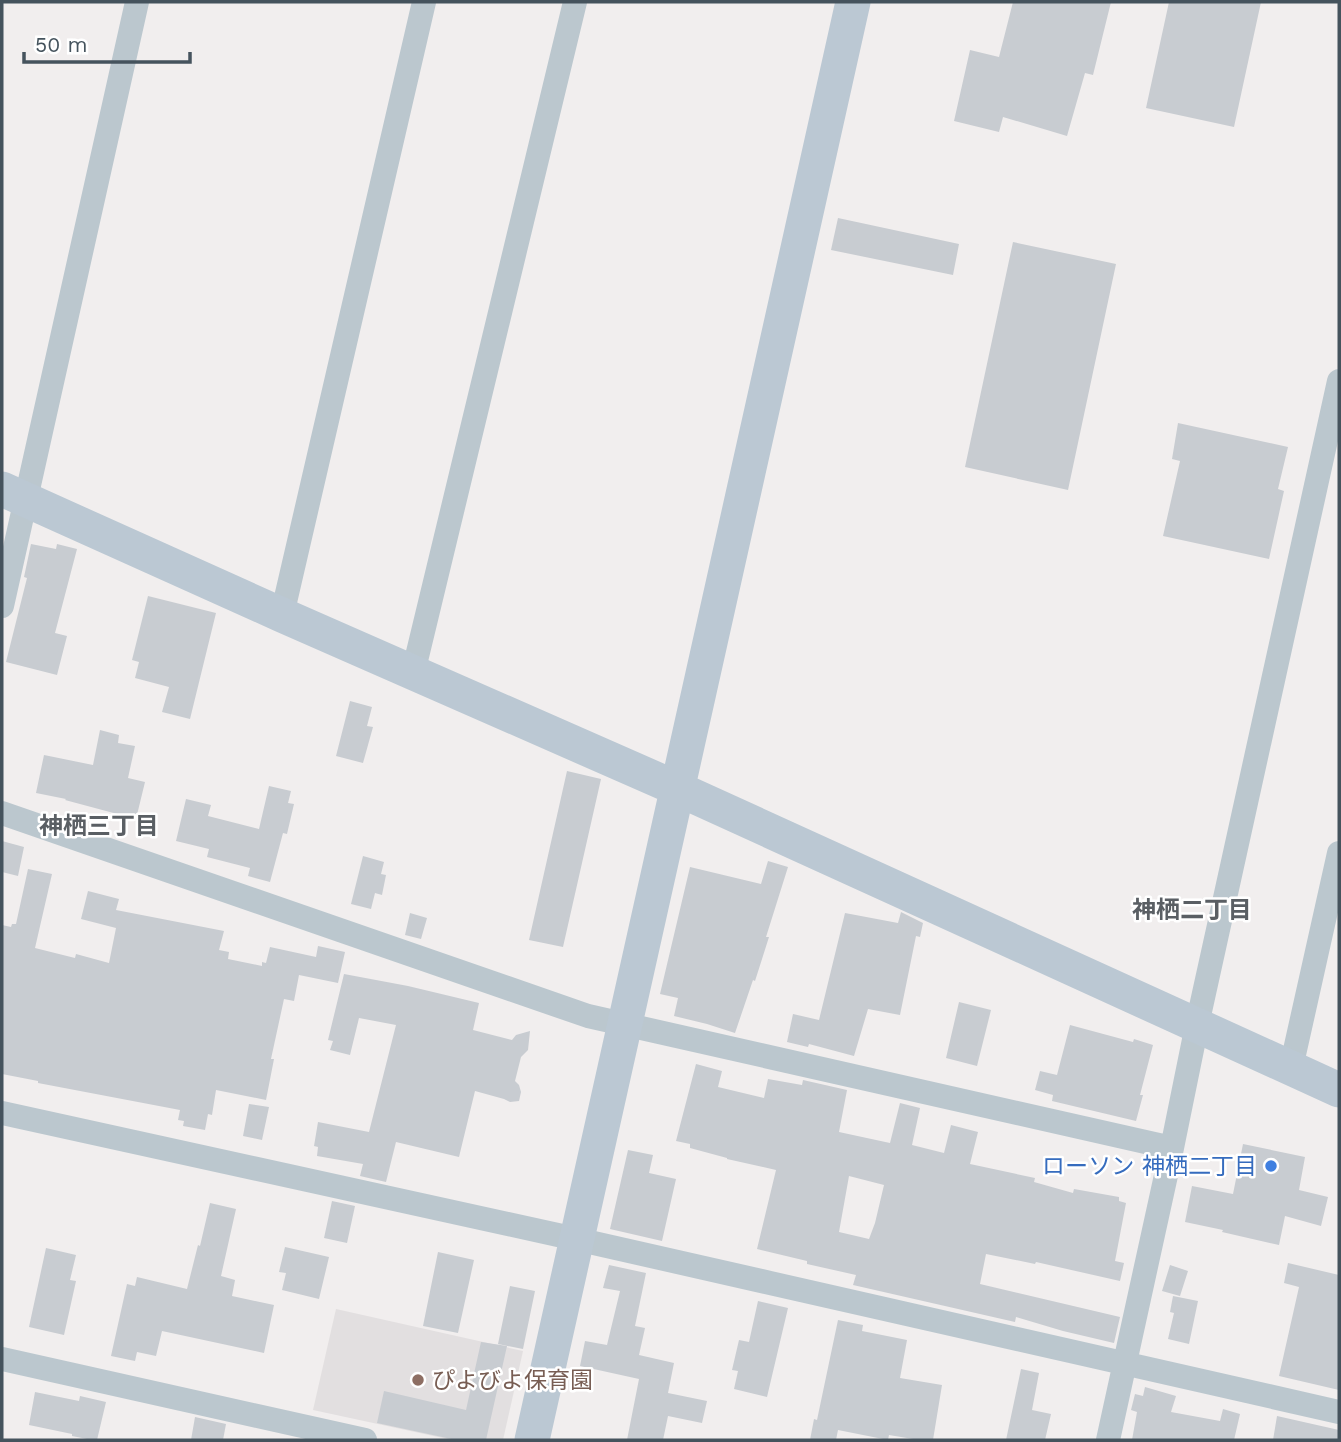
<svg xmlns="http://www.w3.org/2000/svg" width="1341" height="1442" font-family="'Work Sans','Noto Sans JP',sans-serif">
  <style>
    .education { fill: #e2dfe0 }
    .building { fill: #c8ccd1; fill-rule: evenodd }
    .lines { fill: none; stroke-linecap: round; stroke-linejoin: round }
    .street { stroke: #bbc7ce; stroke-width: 24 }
    .secondary { stroke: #bbc8d3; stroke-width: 35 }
    .shop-dot { fill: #3f7fe0; stroke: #fff; stroke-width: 2.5 }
    .education-dot { fill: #8d6e63; stroke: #fff; stroke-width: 2.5 }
    .labels { text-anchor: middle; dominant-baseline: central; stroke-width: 5; stroke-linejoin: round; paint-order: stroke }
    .shop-label { font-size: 23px; fill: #366cbe; stroke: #fff; text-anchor: end }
    .education-label { font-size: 23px; fill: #785e54; stroke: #fff; text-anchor: start }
    .neighbourhood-label { font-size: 24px; font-weight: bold; fill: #5a5f64; stroke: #fff }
  </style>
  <rect width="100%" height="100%" fill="#f1eeee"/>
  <path class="education" d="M336,1309l187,42 -20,89h-51l-139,-30z"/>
  <path class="building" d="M1013,2h98l-18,73 -8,-2 -18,63 -64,-19 -4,15 -45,-11 16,-71 29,7z
    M1169,2h92l-27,125 -88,-19z
    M838,218l121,26 -6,31 -122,-25z
    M1013,242l103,22 -48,226 -103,-23z
    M1178,423l110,24 -10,42 6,2 -15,68 -106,-23 17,-75 -8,-2z
    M31,544l25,5 1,-5 20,5 -22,84 12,3 -10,39 -51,-13 21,-84 -3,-1z
    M148,596l68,17 -26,106 -28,-7 7,-25 -34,-9 4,-16 -7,-2z
    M350,701l22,6 -5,19 6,1 -10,36 -27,-7z
    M100,730l19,5 -1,8 17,3 -7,32 17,4 -9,37 -71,-19 1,-1 -30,-6 8,-38 49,10z
    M567,771l34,8 -38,168 -34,-7z
    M269,786l22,5 -3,12 6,1 -7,30 -4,-1 -13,49 -22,-6 2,-8 -43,-11 2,-8 -33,-8 10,-42 25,6 -3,11 51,13z
    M2,841l22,6 -6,29 -16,-4z
    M363,856l21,6 -3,12 5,1 -4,20 -7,-2 -4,16 -20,-5z
    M768,861l20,6 -22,70h3l-14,44 -2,-1 -18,53 -28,-9 -33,-8 4,-18 -18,-4 30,-127 71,17z
    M28,869l24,5 -17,74 40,10 1,-4 33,9 7,-35 -35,-9 7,-28 31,8 -3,11 108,21 -5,19 10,2 -1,7 34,7v-4l4,1 4,-16 46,10 2,-11 27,6 -7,31 -39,-8 -5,26 -10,-2 -13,60h3l-8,41 -50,-10 -4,25 -4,-1 -3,16 -22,-4 1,-5 -6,-1 2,-10 -142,-27v-2l-36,-7v-149l9,2 1,-3h4z
    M901,912l22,11 -3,14 -4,-1 -16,79 -32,-6 -14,47 -45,-12 -1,3 -21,-5 6,-28 26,6 26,-107 53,10z
    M410,913l17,5 -6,21 -16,-4z
    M344,974l64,12 71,17 -6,27 39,10 4,-5 14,-4 -2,19 -7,7 -6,24 4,4 2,7 -2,9 -9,1 -6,-3 -29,-8 -16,66 -63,-15 -10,40 -26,-6 3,-12 -46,-8 1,-9 -4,-1 4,-24 51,10 27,-107 -37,-7 -9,37 -20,-5 3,-9 -5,-1z
    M959,1002l32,8 -14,56 -31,-8z
    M1070,1025l63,17 1,-3 19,6 -13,50h3l-7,26 -84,-20 1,-6 -18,-5 5,-19 17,4z
    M696,1064l26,7 -4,16 46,11 4,-19 34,6 1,-5 44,10 -8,42 51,11 10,-40 20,5 -8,37 32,8 7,-28 27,7 -8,32 65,14 -1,4 39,11 1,-4 45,8v4l7,2 -11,58 9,2 -4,18 -84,-19 -1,2 -49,-10 -6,30 140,33 -6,26 -51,-12 -47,-14 -1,5 -162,-37 3,-10 -49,-11v-3l-50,-12 19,-79 -49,-11v-1l-37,-10v-4l-14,-3zM849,1176l35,9 -9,38 -6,16 -30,-7z
    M249,1104l20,3 -7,33 -19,-4z
    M1243,1144l62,13 -6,33 29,7 -7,29 -36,-10 -6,29 -57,-13 1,-2 -38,-8 7,-36 41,8z
    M628,1150l25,5 -4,18 27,6 -14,62 -52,-12z
    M332,1201l23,5 -8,37 -23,-5z
    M210,1203l26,6 -15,67 14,4 -3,16 42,9 -10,48 -102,-22 -6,25 -19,-4 -2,9 -24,-5 16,-72 8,2 2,-9 50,12 11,-44 2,1z
    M285,1247l44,10 -10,42 -37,-9 4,-17 -7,-1z
    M46,1248l30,7 -6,25 6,1 -12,54 -35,-8z
    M438,1252l36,8 -16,73 -35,-7z
    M1288,1263l51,12v115l-60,-14 20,-89 -15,-4z
    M609,1265l37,8 -11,53 10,2 -6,27 35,8 -6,30 39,8 -5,22 -34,-7 -5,24h-36l12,-61 -59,-13 5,-25 22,4 13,-54 -17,-3z
    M1170,1265l18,6 -8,25 -18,-5z
    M510,1286l25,5 -12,58 -25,-5z
    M1173,1296l25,5 -9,43 -21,-5 6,-26 -4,-1z
    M758,1301l30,7 -21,89 -33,-8 4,-18 -6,-1 7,-30 10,2z
    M838,1320l25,5 -1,6 45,9 -7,38 42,7 -9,55h-14l-30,-5 -1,5 -50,-10 -2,10h-26l4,-21 3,1z
    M481,1342l26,4 -21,94h-30l-79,-17 7,-32 82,19z
    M1021,1369l18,4 -7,37 19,4 -6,26h-39z
    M1145,1387l31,9 -5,16 49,9 3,-12 17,5 -6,26h-102l5,-28 -6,-2 4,-16 8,2z
    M35,1392l44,9 1,-5 26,6 -9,38h-5l-20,-4v-2l-43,-9z
    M1277,1416l62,14v10h-66z
    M195,1417l31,7 -3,16h-32z"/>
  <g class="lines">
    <path class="street" d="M2,606l135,-604
      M282,615l142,-613
      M413,673l162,-671
      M2,813l586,203 584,132
      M1291,1068l48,-215
      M2,1113l574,126 763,173
      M2,1359l363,81
      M1108,1440l64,-292 25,-123 142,-644"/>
    <path class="secondary" d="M2,489l280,126 394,173 663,302
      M532,1440l321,-1438"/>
  </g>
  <circle class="shop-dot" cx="1271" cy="1166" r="7"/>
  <circle class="education-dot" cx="418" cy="1380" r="7"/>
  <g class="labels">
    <g class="shop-label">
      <text x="1257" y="1166">ローソン 神栖二丁目</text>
    </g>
    <g class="education-label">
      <text x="432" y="1380">ぴよびよ保育園</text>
    </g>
    <g class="neighbourhood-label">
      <text x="99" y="826">神栖三丁目</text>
      <text x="1192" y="910">神栖二丁目</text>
    </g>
  </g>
  <rect width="1341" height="1442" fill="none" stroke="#45535d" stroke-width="7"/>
  <path d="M24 52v10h166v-10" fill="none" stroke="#45535d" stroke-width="3.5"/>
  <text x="35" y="52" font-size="21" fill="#45535d" stroke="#ffffff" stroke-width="5" paint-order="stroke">50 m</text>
</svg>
